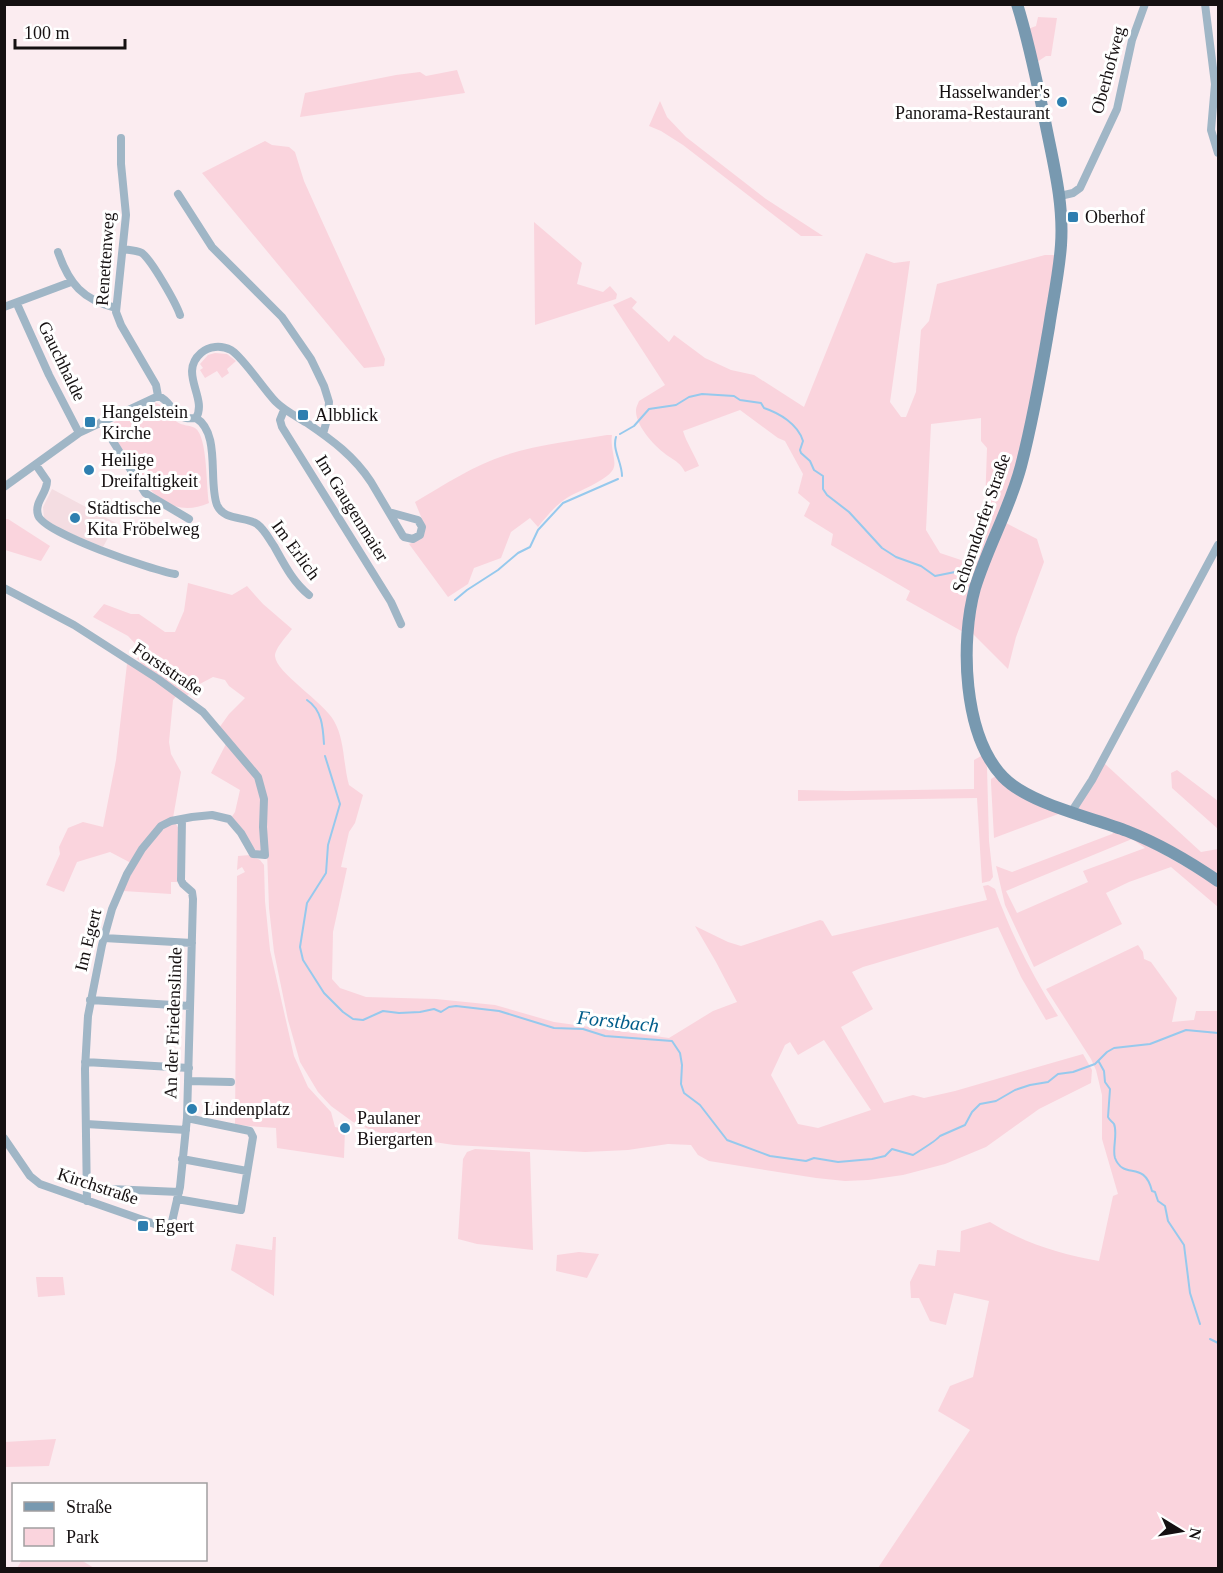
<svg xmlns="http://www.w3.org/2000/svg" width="1223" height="1573" font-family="'Times New Roman',serif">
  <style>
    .built { fill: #f4dde2 }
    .green { fill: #fad4dd; fill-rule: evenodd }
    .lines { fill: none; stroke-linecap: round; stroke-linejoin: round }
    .stream { stroke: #96c9ed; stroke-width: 2 }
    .minor { stroke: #a0b6c6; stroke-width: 8 }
    .secondary { stroke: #7899b0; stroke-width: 12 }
    .poi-dot { fill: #2e7fb0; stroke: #fff; stroke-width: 2 }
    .labels { text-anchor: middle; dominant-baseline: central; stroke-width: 6; stroke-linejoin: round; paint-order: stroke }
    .street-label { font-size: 18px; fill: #151011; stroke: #fff }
    .poi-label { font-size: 18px; fill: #151011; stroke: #fff; text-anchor: start }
    .water-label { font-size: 20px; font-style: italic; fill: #015d8a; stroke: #fff }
  </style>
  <rect width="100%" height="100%" fill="#fbecf0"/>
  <path class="built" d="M52,489l64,34 -13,24 -48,-20 -11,-8 -1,-12z"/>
  <path class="green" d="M1038,17l19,1 -6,38h-5l-9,6 -9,-33 8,-3z
    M457,70l8,23 -165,24 5,-24 91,-18 24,-3 6,4z
    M660,101l7,16 19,20 80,62 57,37h-22l-118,-91 -22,-14 -12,-5z
    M265,141l7,4 17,2 6,5 9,29 18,40 63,138 -1,7 -20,2 -162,-195z
    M534,222l48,41 -5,21 26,8 7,-6 7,8 -1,5 -81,26z
    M866,253l28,10 16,-2 -20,141 11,15h5l10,-25 5,-62 8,-9 8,-37 108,-29h11l-33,192 -58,186 -59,-33 4,-9 -79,-46 2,-11 -29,-18 6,-13 -12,-10 5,-19 -18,-33 -7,-3 -38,-28 -57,21c4,13 11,22 16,35l-14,6c-5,-9 -8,-10 -17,-16 -12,-8 -33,-30 -32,-46 0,-3 2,-6 3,-9l26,-16 -52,-80 18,-8 6,5 -5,6 37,34 5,-7 31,23 26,12 23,5 50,32zM981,418v23l6,7 -2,59 -18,55 -27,-9 -14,-23 5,-106z
    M215,353l12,1 9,7 -9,8 2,4 -7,5 -5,-7 -12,7 -5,-8 3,-2 -3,-4 8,-9z
    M156,403c10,3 13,13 21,19 6,4 12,3 18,6 13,8 11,61 14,75 -50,22 -74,-34 -96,-69l-1,-8 2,-4z
    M607,435h5c-2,11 4,25 2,32 -3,13 -40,25 -50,33 -10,7 -18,17 -26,27l-8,-9 -19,14 -10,26 -27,10 -6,16 -20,13 -39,-53 12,-5 3,-15 -9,-22c29,-17 59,-37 91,-47 33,-11 68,-14 101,-20z
    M5,519h3l42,27 -9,15 -36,-11z
    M1006,523l31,16 7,23 -28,75 -8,32 -36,-36 9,-49z
    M188,583l44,12 15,-9 16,18 29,25c-5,7 -17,19 -17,27 1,17 49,46 59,65 11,19 9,43 15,64l14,10 -8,28 -6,9 -8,35 6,1 -14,64 -1,47 8,9 26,9 70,2 59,6 59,17 115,16 44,-27 24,-9 -21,-40 -21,-36 33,16 13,4 79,-26 3,1 9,15 155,-36 -4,-14 5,-1 7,4c16,45 37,86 63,127l-12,4 -25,-43 -23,-50 -135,40 -11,5 21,37 -32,18 43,76 29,-8 11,3 31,-7 128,-37 9,16 -1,13 -52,26 -53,38 -41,17 -42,11 -35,5 -23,1 -29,-3 -107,-17 -11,-6 -7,-10 -23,-1 -40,6 -43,2 -131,-7 -61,-9 -22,-6 -18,-8 -22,-16 -13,-14 -18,-30 -12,-42 -14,-68 -5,-44 -2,-57 -9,2 -27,-35 4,-6 5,-22 -29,-17 15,-29 -7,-16 10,-14 16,-16 -16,-12 -4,-6 -12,-3 -19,10 -7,9 -7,-4 -7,8 -4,42 2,12 10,18 -8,46 -42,45 -21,-11 -33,10 -13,30 -18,-7 14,-31 -1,-7 9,-19 15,-6 20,5 13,-67 11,-96h13l1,-3 -4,-2 5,-8 -14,-15 -35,-19 11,-13 27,10h8l26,18h10l9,-21zM824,1040l47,70 -53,18 -20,-4 -27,-49 14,-30 5,-3 8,13z
    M983,755l4,12 2,74 4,36 -3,4 -8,2 -5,-85 -179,3v-11l49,1 127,-2v-29z
    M1104,763l97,89 17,-3v27l-139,-67v-3z
    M1177,770l41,31v28l-46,-41 -1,-15z
    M996,776l65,37 -67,25 -3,-55v-4z
    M176,824l4,7 -3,51h-6v12l-48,-3 18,-37 26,-29z
    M1116,830l16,7 86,48v22l-47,-40 -42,15 -23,11 16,31 -88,43 -29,-62 -9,-39 16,6 100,-38zM1132,839l13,9 -62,23 5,11 -71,31 -11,-22z
    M250,855l10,5 4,5 1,36 5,49 24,106 14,31 23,25 4,15 10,2 -1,29 -67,-10 -1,-20 -41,-3 2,-249 8,-4 -3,-5 -5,3 1,-14z
    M1138,945l5,7 1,7 7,3 26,36 -5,24 22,-2 2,-9h22v557h-340l92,-138 -32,-19 12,-25 23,-9 16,-76 -35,-8 -8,32 -16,-4 -11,-23h-8l-1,-16 9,-18 16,2 2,-16 23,2 1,-21 29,-9c32,20 71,33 109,39l14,-65 5,-2 -16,-55v-44l-6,-25 -5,-11 -45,-70z
    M475,1149l55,3 3,98 -56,-6 -19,-5 5,-80 4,-7z
    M273,1237h3l-2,59 -43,-26 5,-26 36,6z
    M579,1252l20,2 -12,24 -31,-7 1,-16z
    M36,1277h27l2,18 -27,2z
    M56,1439l-7,27 -44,1v-25z
    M22,1560h59l13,8h-77z"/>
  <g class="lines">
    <path class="stream" d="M620,434l14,-8 15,-17 27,-4 13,-8 13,-3 32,2 6,4 21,3 3,5c15,5 34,16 39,33l-3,9 1,3 9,8 4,9 9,6v13l4,6 22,17 33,36 14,9 25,9 14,10 25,-5
      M616,437c-4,13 6,25 6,39
      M455,600l12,-10 31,-20 20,-17 12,-6 8,-17 25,-27 55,-24
      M307,700c15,10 16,27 17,44
      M325,756l15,48 -12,41 -2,28 -19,30 -7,44 3,13 21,33 19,19 10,7 10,1 20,-9 16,2 21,-1 14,-3 7,3 8,-5 7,-1 43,5 55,17 29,1 22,7 67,5 8,12 2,12 -1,19 3,9 16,12 27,35 43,16 36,5 8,-3 24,4 34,-3 13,-3 7,-7 21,6c6,-4 23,-14 27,-19l25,-11 7,-13 8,-8 16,-3 19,-11 15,-5 18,-3 10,-8 15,-2 22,-8 12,-12 7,-4 36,-4 36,-14 32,3
      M1099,1062l5,9 1,11 5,7 -2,28c1,3 4,4 6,7 4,9 -2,25 1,34 9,23 29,1 37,33l3,1 3,9 7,5 3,15 16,24 6,48 10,31
      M1210,1339l8,4"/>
    <path class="minor" d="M1205,4l10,80 -4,46 7,23
      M121,138v26l5,51 -10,97 5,13 35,60 2,11
      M178,194l34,53 70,70 29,42 13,27 5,16 -1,14 -5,18
      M1060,196l13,-3 7,-5 37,-79 15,-69 13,-36
      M123,249c6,1 13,1 19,4 10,8 34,50 38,62
      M58,252c11,32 25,48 58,56
      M17,304l32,71 30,58
      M4,307l67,-25
      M158,396c17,6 12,25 38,22
      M284,410l-4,10 2,7 109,175 10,22
      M196,418c12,-20 -18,-45 5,-65 8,-7 20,-8 30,-3 11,6 34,41 45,52 9,9 20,14 31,21 25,17 47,33 64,59l32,54 1,1 9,2 7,-4 2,-8 -4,-7 -29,-8
      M196,418c25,15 12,64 21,87 7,16 28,11 40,19 8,6 12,15 17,22 10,18 19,36 35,49
      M101,422l44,71 44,26
      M36,465l11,16c0,13 -13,21 -9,34 4,18 117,56 137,59
      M4,487l75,-54 79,-37
      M4,588l70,37 84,54 45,33 55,65 6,22 -1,28 2,28 -12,-1 -12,-21 -12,-14 -17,-4 -20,2 -21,4 -10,5 -19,23 -15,25 -15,35 -10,36 -14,71 -3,53 2,132
      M1072,811l20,-31 126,-235
      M104,938l88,5
      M90,1000l100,6
      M85,1062l104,6
      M189,1081l42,1
      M86,1124l100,6
      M4,1138l26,38 10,8 126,44 5,-2 9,-39 7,-69 6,-219 -1,-7 -9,-8 -2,-4 1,-61
      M182,1159l65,12
      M87,1188l92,4
      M177,1199l64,11 12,-73 -3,-6 -63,-13"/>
    <path class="secondary" d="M1017,4c12,38 20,78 28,117 8,41 19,82 16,124 -2,28 -8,55 -12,82 -8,47 -16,93 -28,139 -11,42 -33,80 -46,122 -15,54 -12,147 28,189 26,27 88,40 124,54 33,13 62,30 91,50"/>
  </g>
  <g class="poi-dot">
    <circle cx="1062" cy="102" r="6"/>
    <rect x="1067" y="211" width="12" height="12" rx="3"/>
    <rect x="297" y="409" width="12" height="12" rx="3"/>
    <rect x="84" y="416" width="12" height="12" rx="3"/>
    <circle cx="89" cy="470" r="6"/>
    <circle cx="75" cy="518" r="6"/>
    <circle cx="192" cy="1109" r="6"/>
    <circle cx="345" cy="1128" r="6"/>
    <rect x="137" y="1220" width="12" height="12" rx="3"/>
  </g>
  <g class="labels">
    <g class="street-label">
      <text transform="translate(1108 70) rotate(-75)">Oberhofweg</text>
      <text transform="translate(105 259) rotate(-86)">Renettenweg</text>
      <text transform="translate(62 361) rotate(64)">Gauchhalde</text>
      <text transform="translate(352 508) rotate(58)">Im Gaugenmaier</text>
      <text transform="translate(981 523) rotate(-71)">Schorndorfer Straße</text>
      <text transform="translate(296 550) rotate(54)">Im Erlich</text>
      <text transform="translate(168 669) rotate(34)">Forststraße</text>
      <text transform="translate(88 940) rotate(-76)">Im Egert</text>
      <text transform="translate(173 1023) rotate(-88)">An der Friedenslinde</text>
      <text transform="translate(98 1186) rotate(18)">Kirchstraße</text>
    </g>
    <g class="poi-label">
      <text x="1050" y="92" text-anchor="end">Hasselwander's<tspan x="1050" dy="21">Panorama-Restaurant</tspan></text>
      <text x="1085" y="217">Oberhof</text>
      <text x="102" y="412">Hangelstein<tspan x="102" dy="21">Kirche</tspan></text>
      <text x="315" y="415">Albblick</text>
      <text x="101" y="460">Heilige<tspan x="101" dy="21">Dreifaltigkeit</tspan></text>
      <text x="87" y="508">Städtische<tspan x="87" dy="21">Kita Fröbelweg</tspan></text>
      <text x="204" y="1109">Lindenplatz</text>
      <text x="357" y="1118">Paulaner<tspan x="357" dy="21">Biergarten</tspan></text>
      <text x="155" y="1226">Egert</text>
    </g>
    <g class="water-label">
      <text transform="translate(618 1021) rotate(6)">Forstbach</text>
    </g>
  </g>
  <rect width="1223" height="1573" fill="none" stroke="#151011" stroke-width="12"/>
  <rect x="12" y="1483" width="195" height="78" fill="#ffffff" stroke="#a19fa0" stroke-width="1.5"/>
  <rect x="24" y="1502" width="30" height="9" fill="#7899b0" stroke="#a19fa0" stroke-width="1.5"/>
  <text x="66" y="1513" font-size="18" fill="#151011">Straße</text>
  <rect x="24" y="1528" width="30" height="18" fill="#fad4dd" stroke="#a19fa0" stroke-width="1.5"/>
  <text x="66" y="1543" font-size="18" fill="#151011">Park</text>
  <g transform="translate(1181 1531) rotate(101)" stroke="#ffffff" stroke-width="4.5" paint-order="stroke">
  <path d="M0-4.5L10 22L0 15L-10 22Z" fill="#151011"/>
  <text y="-9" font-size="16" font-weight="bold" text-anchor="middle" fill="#151011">N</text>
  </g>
  <path d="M15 39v9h110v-9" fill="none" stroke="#151011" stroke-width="3"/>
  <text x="24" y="39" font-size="18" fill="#151011" stroke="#ffffff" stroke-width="4.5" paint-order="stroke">100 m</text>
</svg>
